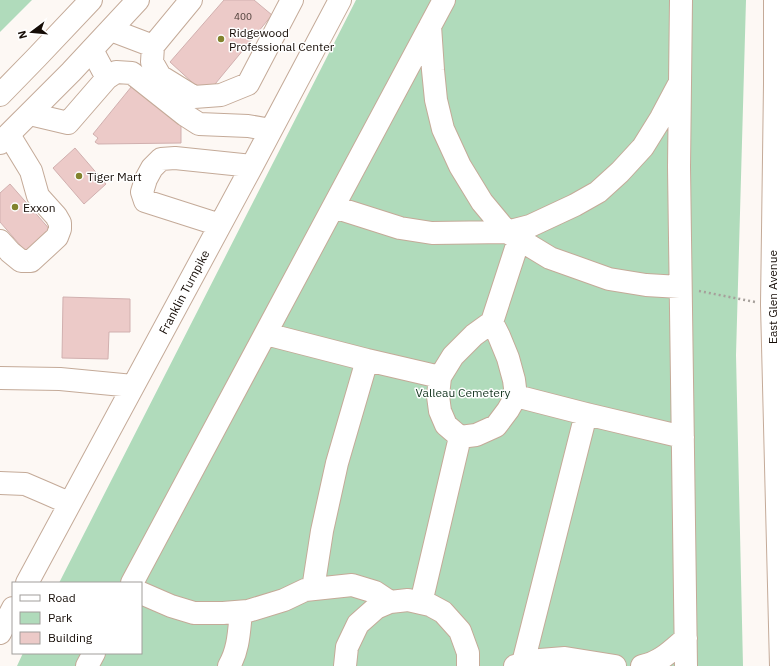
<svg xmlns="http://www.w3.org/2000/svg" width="783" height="666" font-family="'IBM Plex Sans',sans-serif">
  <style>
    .green { fill: #b0dbbb }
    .building { fill: #eccac8; stroke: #d1b0af }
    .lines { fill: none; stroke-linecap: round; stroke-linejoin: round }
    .minor-casing { stroke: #c4aa98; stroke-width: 24 }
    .highway-casing { stroke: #c4aa98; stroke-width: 24 }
    .path { stroke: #a6a09b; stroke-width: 2.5; stroke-dasharray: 2 3; stroke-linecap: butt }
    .minor { stroke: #fff; stroke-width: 22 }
    .highway { stroke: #fff; stroke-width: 22 }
    .poi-dot { fill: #82832d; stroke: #fff; stroke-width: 1.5 }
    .labels { text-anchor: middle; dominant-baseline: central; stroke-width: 3; stroke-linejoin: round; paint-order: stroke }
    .number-label { font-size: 10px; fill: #4b3c36 }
    .poi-label { font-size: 12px; fill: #150c06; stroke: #fff; text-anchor: start }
    .street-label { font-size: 12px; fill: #150c06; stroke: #fff }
    .park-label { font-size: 12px; fill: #153520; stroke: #fff }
  </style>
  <rect width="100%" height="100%" fill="#fdf8f4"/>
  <path class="green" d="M0,0h32l-32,32z
    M356,0h390l-10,355 7,311h-726l6,-13h118v-70h-82z"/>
  <path class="building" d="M224,0h30l18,15 -66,80 -36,-33z
    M136,81l45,36v26l-83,1 -3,-2 3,-4 -5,-4z
    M75,148l31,36 -22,20 -31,-36z
    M10,184l42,48 -25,21 -27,-31v-29z
    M63,297l67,2v33h-21l-1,27 -46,-1z"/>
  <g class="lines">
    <defs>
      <path id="minor" d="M191,0l-38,46 -1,16 8,14 34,21 27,-2 27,-11 44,-84
        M681,0l-2,167 7,499
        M775,0v84l-3,221 9,361
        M430,26l3,44 3,30 7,29 17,37 22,36 25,30 43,26 59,21 37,6 34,2
        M111,30l42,16
        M92,50l15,28
        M30,114l38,9 39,-45 9,-6 16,1 53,42 14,9 49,2 23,4
        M334,207l66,21 32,5 75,-1 23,-6 45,-21 23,-13 22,-20 23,-25 18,-29 17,-32
        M220,225l-75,-24 -3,-9 4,-13 6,-11 9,-9 14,-1 77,8
        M0,241l10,11 11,9h10l26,-24 3,-8v-6l-4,-7 -18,-20 -7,-25 -22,-36
        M492,322l7,14 9,22 6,22 2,16 -8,14 -12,16 -20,9 -16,2 -14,-12 -6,-14 -2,-15 2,-19 13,-21 21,-21z
        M492,322l27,-83
        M266,334l101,26 73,17
        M0,378l60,1 73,7
        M516,396l70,18 97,23
        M0,483l25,1 21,9 23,10
        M27,583l225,-417 88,-166
        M132,583l312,-583
        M313,589l9,-58 15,-68 30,-103
        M141,593l30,13 23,7h29l25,-2 36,-11 21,-10 47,-5 23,7 15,10
        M421,603l39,-166
        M0,633l13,-25
        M523,663l63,-249
        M87,666l7,-13
        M229,666c10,-17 10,-36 12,-54
        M345,666l2,-19 11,-23 18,-16 14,-6 18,-2 22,5 13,7 17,19 8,22v13
        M515,666l25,-6 25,-2 50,8
        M642,666c19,-4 30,-16 44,-28"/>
      <path id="highway" d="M0,95l37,-38 54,-57
        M0,143l71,-71 67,-72"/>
    </defs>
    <use href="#minor" class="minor-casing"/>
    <use href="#highway" class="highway-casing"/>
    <path class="path" d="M699,291l56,11"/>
    <use href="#minor" class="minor"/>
    <use href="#highway" class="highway"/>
  </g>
  <g class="poi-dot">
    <circle cx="221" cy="39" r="4"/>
    <circle cx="79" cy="176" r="4"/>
    <circle cx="15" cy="207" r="4"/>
  </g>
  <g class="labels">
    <g class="number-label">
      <text x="243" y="16">400</text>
    </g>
    <g class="poi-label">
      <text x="229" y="32">Ridgewood<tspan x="229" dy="14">Professional Center</tspan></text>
      <text x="87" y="176">Tiger Mart</text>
      <text x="23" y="207">Exxon</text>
    </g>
    <g class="street-label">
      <text transform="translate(184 292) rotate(-62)">Franklin Turnpike</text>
      <text transform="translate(772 297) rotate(-90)">East Glen Avenue</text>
    </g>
    <g class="park-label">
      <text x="463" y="392">Valleau Cemetery</text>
    </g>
  </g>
  <rect x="12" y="582" width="130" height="72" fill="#ffffff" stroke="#a19e9b"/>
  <rect x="20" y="595" width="20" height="6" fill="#ffffff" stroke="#a19e9b"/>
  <text x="48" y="602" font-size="12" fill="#150c06">Road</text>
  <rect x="20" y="612" width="20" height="12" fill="#b0dbbb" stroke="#a19e9b"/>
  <text x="48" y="622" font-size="12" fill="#150c06">Park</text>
  <rect x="20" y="632" width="20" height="12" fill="#eccac8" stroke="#a19e9b"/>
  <text x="48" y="642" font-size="12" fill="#150c06">Building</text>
  <g transform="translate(32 32) rotate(254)" stroke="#ffffff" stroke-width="3" paint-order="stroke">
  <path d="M0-3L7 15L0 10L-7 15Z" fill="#150c06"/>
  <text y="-6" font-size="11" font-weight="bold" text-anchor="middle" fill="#150c06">N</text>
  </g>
</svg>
